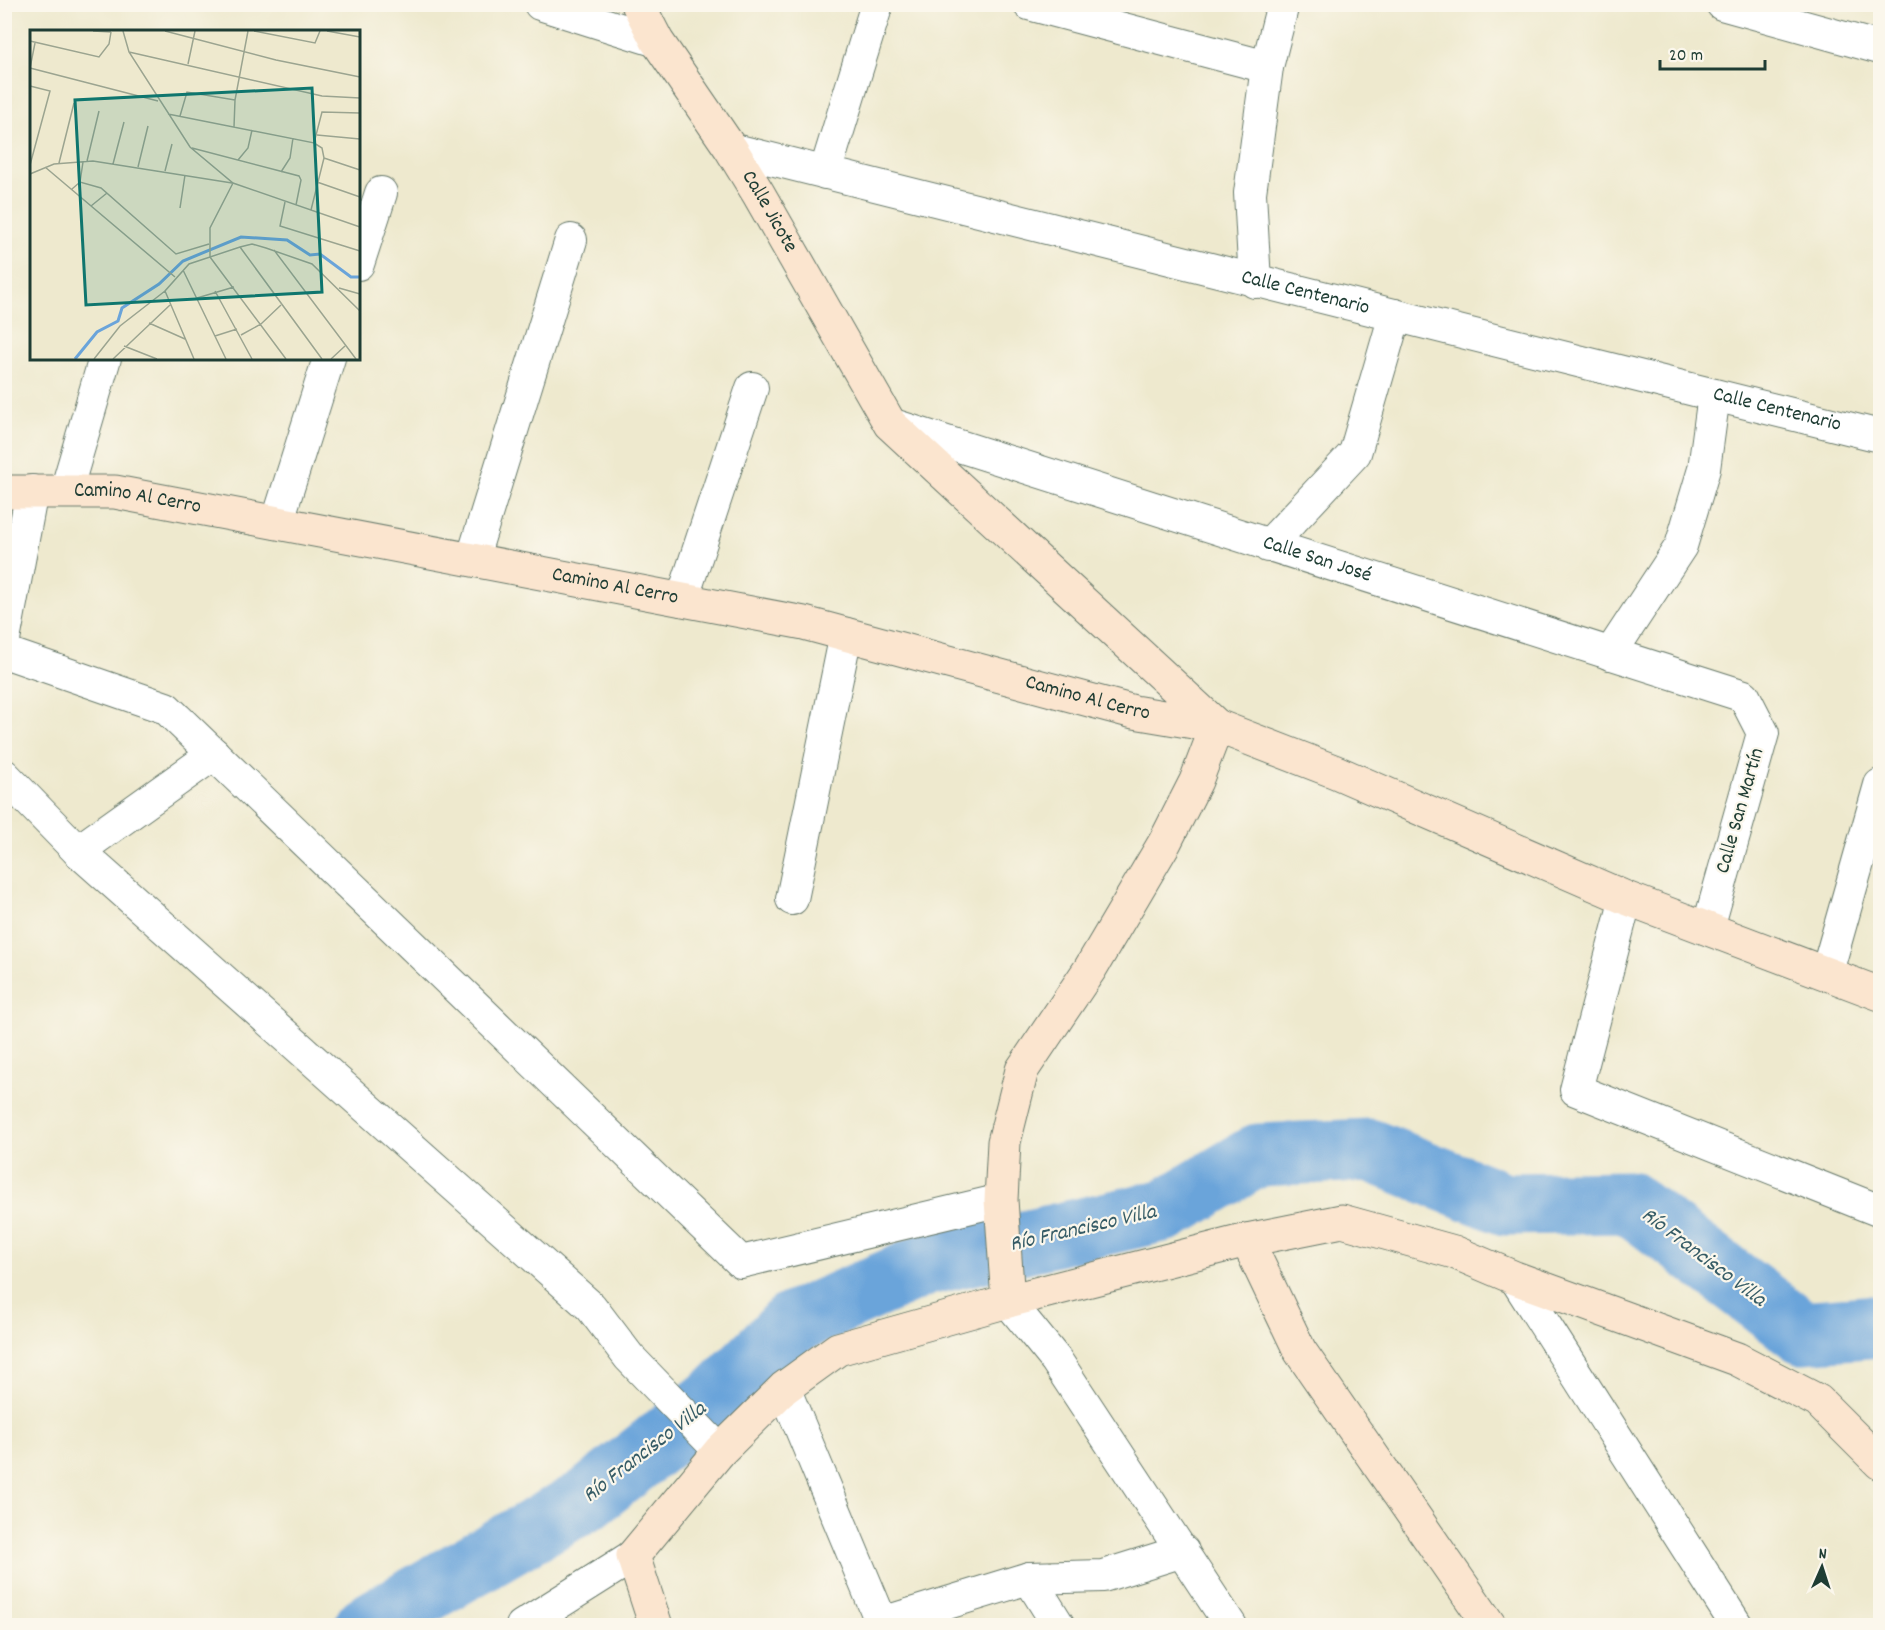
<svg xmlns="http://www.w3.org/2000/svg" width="1885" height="1630" font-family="Dekko,sans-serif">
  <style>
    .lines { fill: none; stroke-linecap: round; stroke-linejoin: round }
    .river { stroke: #6aa4da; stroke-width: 63 }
    .street-casing { stroke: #67796a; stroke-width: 34 }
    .secondary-casing { stroke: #67796a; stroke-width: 35 }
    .street { stroke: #fff; stroke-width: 32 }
    .secondary { stroke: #fbe5cf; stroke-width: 33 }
    .labels { text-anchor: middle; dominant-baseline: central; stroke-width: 4.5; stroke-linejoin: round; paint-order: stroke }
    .street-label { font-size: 21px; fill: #1f3d34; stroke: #fbf7ec }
    .water-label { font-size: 22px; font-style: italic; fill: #365c66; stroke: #fbf7ec }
    .inset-river { fill: none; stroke: #6aa4da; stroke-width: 3 }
    .inset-road { fill: none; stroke: #9ba490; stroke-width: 1.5 }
    .view { fill: #0f766e; fill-opacity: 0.15; stroke: #0f766e; stroke-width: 3 }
    .inset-edge { fill: none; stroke: #1f3d34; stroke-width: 3 }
  </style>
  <rect width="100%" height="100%" fill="#fbf7ec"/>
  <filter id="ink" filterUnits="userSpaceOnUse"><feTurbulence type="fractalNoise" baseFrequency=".0167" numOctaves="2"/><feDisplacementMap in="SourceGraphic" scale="12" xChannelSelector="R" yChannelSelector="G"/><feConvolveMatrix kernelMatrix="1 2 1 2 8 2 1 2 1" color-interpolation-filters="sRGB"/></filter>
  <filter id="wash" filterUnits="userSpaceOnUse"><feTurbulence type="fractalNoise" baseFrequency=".008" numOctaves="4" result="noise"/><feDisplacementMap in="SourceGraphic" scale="24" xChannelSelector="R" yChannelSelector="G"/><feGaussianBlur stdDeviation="1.35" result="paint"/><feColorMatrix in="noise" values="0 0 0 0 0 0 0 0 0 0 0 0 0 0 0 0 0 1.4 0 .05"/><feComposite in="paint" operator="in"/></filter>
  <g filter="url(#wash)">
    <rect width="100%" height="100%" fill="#eee9ce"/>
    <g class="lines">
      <path class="river" d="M366,1626l222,-127 132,-105 71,-70 136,-60 239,-54 92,-55 111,-5 136,54 123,-2 174,130 78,-6"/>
    </g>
  </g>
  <g filter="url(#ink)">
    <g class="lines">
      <defs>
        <g id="street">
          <path d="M540,4l117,37"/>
          <path d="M1029,4l238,63"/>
          <path d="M1722,4l158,44"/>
          <path id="s1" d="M731,149c383,98 766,192 1149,287"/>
          <path d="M825,173l52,-169"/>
          <path d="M358,264l23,-71"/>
          <path d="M1255,282l-5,-89 17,-126 16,-63"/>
          <path id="s2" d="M890,424l854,272 19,37 -55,195"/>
          <path d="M66,491l39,-133"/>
          <path d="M277,523l52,-165"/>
          <path d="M1268,546l87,-93 40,-138"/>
          <path d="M472,560l99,-320"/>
          <path d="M682,600l70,-212"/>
          <path d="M4,640l28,-149"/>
          <path d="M4,652l162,56 575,554 260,-62"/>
          <path d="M1610,654l71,-108 23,-77 10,-74"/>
          <path d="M4,775l74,76 513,456 38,50 91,94"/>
          <path d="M78,851l136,-97"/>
          <path d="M1626,898l-50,192 304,121"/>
          <path d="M792,899l54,-265"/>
          <path d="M1827,972l53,-187"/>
          <path d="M1515,1278l222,348"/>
          <path d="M1008,1301l48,59 175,266"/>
          <path d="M784,1388l99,238"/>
          <path d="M1029,1578l30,48"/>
          <path d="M882,1623l147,-45 74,-2 80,-25"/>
          <path d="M522,1626l111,-70"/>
        </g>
        <g id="secondary">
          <path id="s3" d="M638,4l19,37 74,108 27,44 132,231 327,302 119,46 290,126 254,96"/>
          <path id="s4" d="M4,492h111l689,131 330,89 83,14"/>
          <path d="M1247,1240l53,111 190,275"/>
          <path d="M1008,1301l-7,-101 3,-58 18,-72 68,-101 75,-127 31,-61 21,-55"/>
          <path d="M656,1626l-23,-70 87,-105 64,-63 54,-39 170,-48 239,-61 95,-19 112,31 61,26 222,81 81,42 62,62"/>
        </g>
      </defs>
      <use href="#street" class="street-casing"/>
      <use href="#secondary" class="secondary-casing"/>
      <use href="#street" class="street"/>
      <use href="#secondary" class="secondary"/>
    </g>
  </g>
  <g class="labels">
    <g class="street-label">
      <text stroke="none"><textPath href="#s3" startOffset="246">Calle Jicote</textPath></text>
      <text stroke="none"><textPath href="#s1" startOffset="592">Calle Centenario</textPath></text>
      <text stroke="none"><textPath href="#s1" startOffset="1078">Calle Centenario</textPath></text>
      <text stroke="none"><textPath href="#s4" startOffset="134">Camino Al Cerro</textPath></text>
      <text stroke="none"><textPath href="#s2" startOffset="448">Calle San José</textPath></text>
      <text stroke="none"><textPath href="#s4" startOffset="620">Camino Al Cerro</textPath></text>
      <text stroke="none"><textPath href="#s4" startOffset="1106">Camino Al Cerro</textPath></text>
      <text transform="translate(1741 811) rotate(-74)">Calle San Martín</text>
    </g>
    <g class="water-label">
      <text transform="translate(1083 1229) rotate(-13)">Río Francisco Villa</text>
      <text transform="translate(1703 1258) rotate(37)">Río Francisco Villa</text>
      <text transform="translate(645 1453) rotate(-38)">Río Francisco Villa</text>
    </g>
  </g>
  <g transform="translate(30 30)">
    <rect width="330" height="330" fill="#eee9ce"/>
    <path class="inset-river" d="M45,329l22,-27 21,-11 4,-13 37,-24 24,-23 58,-24 46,3 23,15 10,-1 31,23h9"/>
    <path class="inset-road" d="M63,1l18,1M93,1l6,21 61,95 43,36 127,44M135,1l111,29 84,17M224,1l61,12 5,-12M297,1l33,6M0,11l69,16 10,-13 2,-12M99,22l193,44 38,2M158,34l7,-33M0,38l128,33M0,38l5,-25M0,56l20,5 -20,74M138,84l146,29 8,-31 38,1M150,86l7,-24 48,8M204,97l1,-27 13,-69M287,105l43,4M162,118l107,28 2,4 -5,25M294,128l36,12M208,130l10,-12 4,-18M57,131l12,-50M29,133l15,-60M83,134l11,-42M15,137l130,110M108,137l10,-41M135,141l7,-27M251,142l9,-14 3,-20M0,144l24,-10 39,-3 139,22M50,152l3,-20M287,152l43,15M42,159l8,-7 21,6 75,66 33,-10M255,172l-5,24 80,25M61,176l16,-13M150,178l5,-33M281,180l13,-52 -2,-10 -8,-5M210,217l82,112M244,220l82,109M180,227l76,102M180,227v-29l23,-45M153,240l43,89M309,258l21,6M185,261l37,68M167,268l37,-11M119,293l36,16M211,305l20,-11 20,-19M185,306l22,-7M94,316l33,13M64,329l26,-33 45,-35M83,329l57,-54M164,329l-29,-68 24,-27 51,-17 12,-3 14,4 46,16 48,47M301,329l14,-13"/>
    <path class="view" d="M282,58l10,204 -236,13 -11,-205z"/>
    <rect width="330" height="330" class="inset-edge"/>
  </g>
  <rect width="1885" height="1630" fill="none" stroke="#fbf7ec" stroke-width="24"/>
  <g transform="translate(1822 1567) rotate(3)" stroke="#fbf7ec" stroke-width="4.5" paint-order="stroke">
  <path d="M0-4.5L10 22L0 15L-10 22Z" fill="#1f3d34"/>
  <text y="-9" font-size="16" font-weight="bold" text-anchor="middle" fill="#1f3d34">N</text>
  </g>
  <path d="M1660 60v9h105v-9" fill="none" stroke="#1f3d34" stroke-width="3"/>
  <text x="1669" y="60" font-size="18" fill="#1f3d34" stroke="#fbf7ec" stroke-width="4.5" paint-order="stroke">20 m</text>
</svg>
